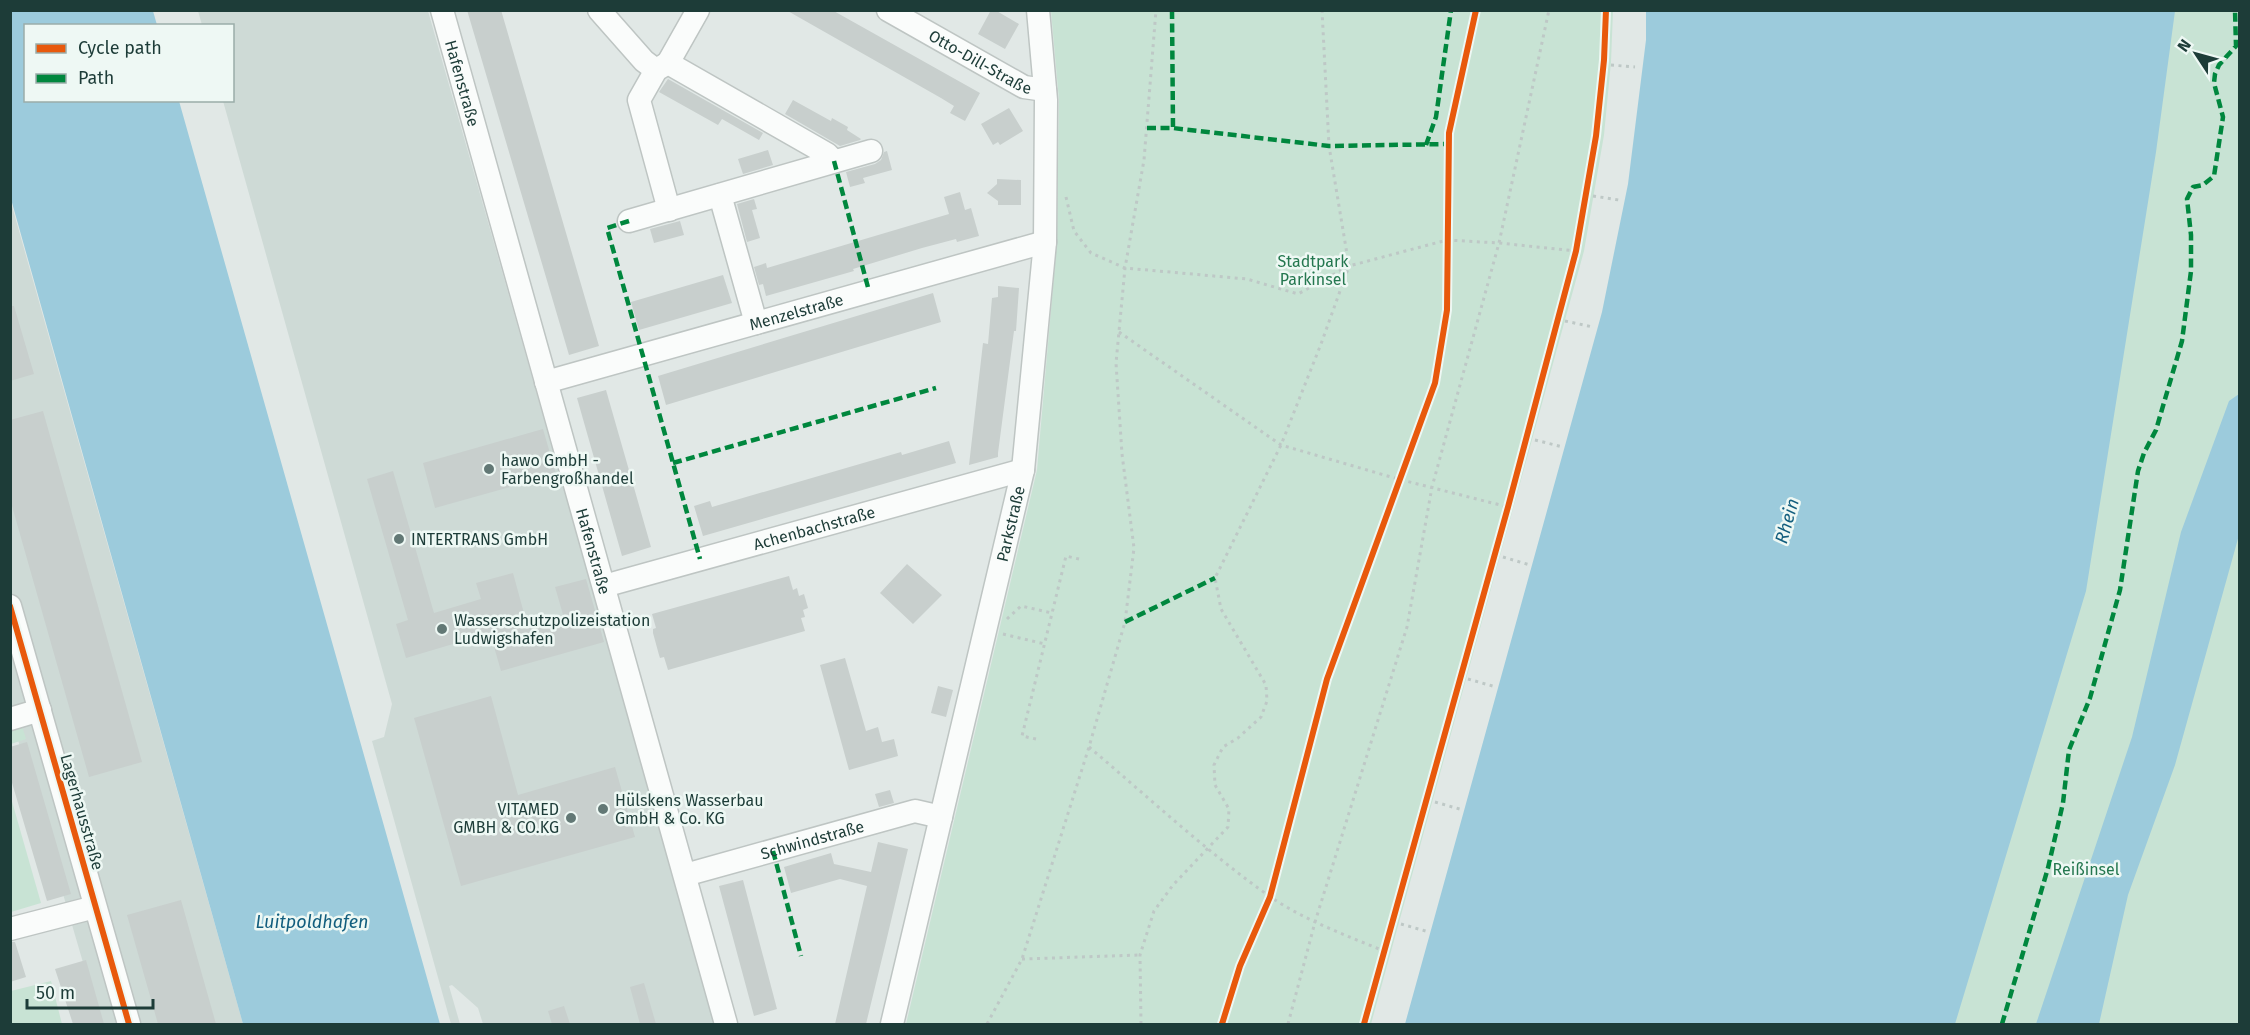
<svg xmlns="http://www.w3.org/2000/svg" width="2250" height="1035" font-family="'Fira Sans',sans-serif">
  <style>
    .built { fill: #cedad6 }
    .green { fill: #c8e3d4 }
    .water { fill: #9ccbdc }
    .building { fill: #c8cfcd }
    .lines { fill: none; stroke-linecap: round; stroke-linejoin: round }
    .minor-casing { stroke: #bec5c3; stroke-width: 25 }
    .path { stroke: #bec8c6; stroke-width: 3; stroke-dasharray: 3 4.5; stroke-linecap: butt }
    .minor { stroke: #fafcfb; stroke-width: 22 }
    .quiet { stroke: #00873e; stroke-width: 4.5; stroke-dasharray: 9 4.5; stroke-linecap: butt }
    .cycleway-casing { stroke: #eef8f4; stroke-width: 10 }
    .cycleway { stroke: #e8590c; stroke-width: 6 }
    .poi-dot { fill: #627875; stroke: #eef8f4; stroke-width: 2 }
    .labels { text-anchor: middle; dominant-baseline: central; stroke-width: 5; stroke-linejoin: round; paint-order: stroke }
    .street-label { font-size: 16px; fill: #1d3c38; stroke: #eef8f4 }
    .park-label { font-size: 16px; fill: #24774f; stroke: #eef8f4 }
    .poi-label { font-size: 16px; fill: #1d3c38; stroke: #eef8f4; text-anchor: start }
    .water-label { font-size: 18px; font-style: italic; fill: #125e7e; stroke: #eef8f4 }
  </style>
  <rect width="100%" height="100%" fill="#e1e8e6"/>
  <path class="built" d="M198,11h230l288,1013h-233l-5,-16 -26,-23 -3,1 11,38h-9l-79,-283 12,-4 8,-33 -169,-603 9,-1v-74l-30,-1z
    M10,199l233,825h-142l-90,-308z"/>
  <path class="green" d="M1051,11h562l-2,51 -7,73 -20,116 -213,773h-465l131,-554 20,-229 2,-141z
    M2105,11h134v1013h-353z
    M22,726l4,13 -15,5v-14z
    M11,798l30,105 -30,9h-1z
    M51,981l11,43h-51v-33z"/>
  <path class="water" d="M10,11h143l4,14 -131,1v74l153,1 261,923h-197l-232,-825z
    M1646,11h529l-19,141 -70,439 -131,433h-550l197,-712 26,-128 18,-144z
    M2239,394v141l-64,230 -47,130 -29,129h-63l96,-287 49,-205 48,-131z"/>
  <path class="building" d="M467,10h34l98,336 -30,9z
    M786,10h46l148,83 -15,28 -15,-8 4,-7 -13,-8z
    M991,10h4l24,14 -14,25 -27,-15z
    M668,79l95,54 -4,7 -37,-21 -4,6 -59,-33z
    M793,100l38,21 1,-3 16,9 -1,3 14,9 -1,1 -20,6 -55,-32z
    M1009,108l14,23 -23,14 -2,-3 -5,3 -12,-21z
    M768,150l5,15 -30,9 -5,-15z
    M887,151l5,19 -29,8 2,5 -15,4 -4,-15 29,-8 6,-4 3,-8z
    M997,179l24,1v25h-23v-4l-11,-8 10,-9z
    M960,192l5,18 6,-2 8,28 -22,6 -1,-3 -34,9 -69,21 1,2 -88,25 -3,-12 -4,1 -5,-18 12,-4 1,5 182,-54 -5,-17z
    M754,199l3,10 -5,1 8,28 -13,4 -10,-38z
    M680,221l4,14 -30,8 -4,-14z
    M723,275l9,28 -93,27 -8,-28z
    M998,286l21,2 -3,43h-2l-16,122v4l-29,8 14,-122 5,1 4,-46 6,-1z
    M933,293l8,29 -275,83 -8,-29z
    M10,306h4l20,68 -24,7z
    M606,390l45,157 -29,9 -45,-158z
    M43,411l99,351 -53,15 -79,-278v-79z
    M543,429l13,45 -121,34 -12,-45z
    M949,441l7,22 -253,73 -9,-30 16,-5 2,6 189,-55 1,3z
    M393,471l41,142 47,-14 -5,-16 37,-10 15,55 36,-10 -9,-31 31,-8 18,63 -103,29 -11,-38 -84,25 -10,-34 12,-4 -41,-141z
    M907,564l35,31 -29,29 -33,-31z
    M789,576l4,14 4,-2 2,8 5,-2 4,14 -5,2 2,7 -4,1 4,13 -137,39 -4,-13 -4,1 -1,-3 -6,-22v-4l3,-1 -4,-14z
    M845,658l21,73 12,-4 4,15 12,-3 4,17 -49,14 -29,-105z
    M938,686l15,4 -7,27 -15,-4z
    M491,696l27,99 97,-28 20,70 -174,49 -47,-168z
    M27,742l44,152 -24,7 -37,-125v-29z
    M890,790l4,13 -15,4 -4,-13z
    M878,842l30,7 -22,93 -20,82h-31l32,-138 -27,-7 -49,14 -7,-26 47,-14 3,11 37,8z
    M743,880l34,129 -23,7 -35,-130z
    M181,900l35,124h-58l-31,-109z
    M10,942h5l11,35 -16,5z
    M86,960l18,64h-31l-18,-55z
    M644,983l12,41h-16l-10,-37z
    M564,1006l6,18h-18l-4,-13z"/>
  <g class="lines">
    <defs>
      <g id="minor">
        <path id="s1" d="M442,10l284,1014"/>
        <path d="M599,10l45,51 12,9"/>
        <path id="s2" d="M888,10l136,77 21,3"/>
        <path d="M668,63l30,-53"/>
        <path d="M720,195l36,128"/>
        <path d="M669,210l-30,-110 17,-30 12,-7 159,91 7,7"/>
        <path d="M629,221l242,-70"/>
        <path id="s3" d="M546,382l499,-140"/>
        <path id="s4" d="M604,586l419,-116"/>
        <path d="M10,606l119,418"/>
        <path d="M10,719l30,-9"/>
        <path id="s5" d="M685,875l230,-64 26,6"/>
        <path d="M10,929l85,-22"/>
        <path id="s6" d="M892,1024l131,-554 22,-228 1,-142 -8,-90"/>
      </g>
    </defs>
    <use href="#minor" class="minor-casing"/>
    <path class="path" d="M1611,65l24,2
      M1593,196l26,4
      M1066,197l8,34 17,22 34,15 122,11 51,15 51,-28 98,-26 52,3 77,8
      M1565,321l28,6
      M1119,332l162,113 117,34 110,28
      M1535,440l28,7
      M1503,557l27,8
      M1007,619l14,-13 31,7
      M1003,634l42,10
      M1468,679l28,8
      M1036,739l-14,-3 44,-180 17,4
      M1089,747c59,50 117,104 180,149 35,24 76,39 115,55
      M1435,802l28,8
      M1401,924l28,8
      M1022,959l118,-4
      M987,1024l35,-65 67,-212 36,-125 9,-74 -12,-94 -6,-91 9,-95 19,-108 12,-150
      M1141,1024l-1,-69 14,-44 19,-26 55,-58 1,-18 -14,-24 -1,-20 9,-18 15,-9 23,-21 6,-16 -1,-16 -45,-76 -6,-31 66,-133 40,-101 28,-78 -20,-120 -7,-136
      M1288,1024l27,-102 92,-295 25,-140 67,-244 50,-233"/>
    <use href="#minor" class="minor"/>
    <path class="quiet" d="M1172,10l1,118
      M1147,128h26l156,18 120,-2
      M1426,145l10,-28 15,-107
      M834,161l35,130
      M629,221l-22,7 93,331
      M673,463l263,-75
      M1125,622l90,-44
      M773,851l28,105
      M2002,1024l46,-156 15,-65 6,-53 21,-52 30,-108 18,-119 6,-18 12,-23 26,-89 9,-70v-36l-4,-36 6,-12 10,-2 11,-9 9,-59 -9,-34 1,-9 4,-9 17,-19 -1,-36"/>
    <defs>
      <path id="cycleway" d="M10,606l119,418
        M1222,1024l18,-58 30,-69 57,-218 108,-296 12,-73 2,-177 27,-123
        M1364,1024l144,-517 68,-256 20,-115 8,-76 2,-50"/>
    </defs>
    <use href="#cycleway" class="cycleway-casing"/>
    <use href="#cycleway" class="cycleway"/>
  </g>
  <g class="poi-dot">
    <circle cx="489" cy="469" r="6"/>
    <circle cx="399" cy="539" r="6"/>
    <circle cx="442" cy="629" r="6"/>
    <circle cx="603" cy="809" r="6"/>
    <circle cx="571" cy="818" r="6"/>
  </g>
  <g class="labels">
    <g class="street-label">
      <text stroke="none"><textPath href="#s2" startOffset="106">Otto-Dill-Straße</textPath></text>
      <text stroke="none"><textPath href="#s1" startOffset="76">Hafenstraße</textPath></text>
      <text stroke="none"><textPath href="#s3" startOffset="260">Menzelstraße</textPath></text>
      <text stroke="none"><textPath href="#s6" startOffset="514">Parkstraße</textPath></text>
      <text stroke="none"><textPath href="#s4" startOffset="218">Achenbachstraße</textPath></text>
      <text stroke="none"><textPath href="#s1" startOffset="562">Hafenstraße</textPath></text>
      <text transform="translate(82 812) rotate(74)">Lagerhausstraße</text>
      <text stroke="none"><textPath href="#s5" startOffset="132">Schwindstraße</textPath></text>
    </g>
    <g class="park-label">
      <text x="1313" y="261">Stadtpark<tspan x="1313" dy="18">Parkinsel</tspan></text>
      <text x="2086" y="869">Reißinsel</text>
    </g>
    <g class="poi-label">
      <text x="501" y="460">hawo GmbH -<tspan x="501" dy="18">Farbengroßhandel</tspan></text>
      <text x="411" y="539">INTERTRANS GmbH</text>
      <text x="454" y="620">Wasserschutzpolizeistation<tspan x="454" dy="18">Ludwigshafen</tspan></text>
      <text x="615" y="800">Hülskens Wasserbau<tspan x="615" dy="18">GmbH &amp; Co. KG</tspan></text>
      <text x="559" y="809" text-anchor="end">VITAMED<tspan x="559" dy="18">GMBH &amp; CO.KG</tspan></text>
    </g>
    <g class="water-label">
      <text transform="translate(1787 521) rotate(-74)">Rhein</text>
      <text x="312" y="922">Luitpoldhafen</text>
    </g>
  </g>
  <rect width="2250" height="1035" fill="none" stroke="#1d3c38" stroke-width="24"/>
  <rect x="24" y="24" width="210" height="78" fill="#eef8f4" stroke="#9aada9" stroke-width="1.5"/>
  <rect x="36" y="44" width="30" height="9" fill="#e8590c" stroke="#9aada9" stroke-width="1.5"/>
  <text x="78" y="54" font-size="18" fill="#1d3c38">Cycle path</text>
  <rect x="36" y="74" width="30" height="9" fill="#00873e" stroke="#9aada9" stroke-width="1.5"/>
  <text x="78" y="84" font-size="18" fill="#1d3c38">Path</text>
  <g transform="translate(2196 54) rotate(306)" stroke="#eef8f4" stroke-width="4.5" paint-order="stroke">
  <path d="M0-4.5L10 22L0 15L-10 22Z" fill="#1d3c38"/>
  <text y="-9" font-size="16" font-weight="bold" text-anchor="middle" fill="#1d3c38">N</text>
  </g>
  <path d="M27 999v9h126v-9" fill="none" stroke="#1d3c38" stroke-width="3"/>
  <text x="36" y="999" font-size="18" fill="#1d3c38" stroke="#eef8f4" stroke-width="4.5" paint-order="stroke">50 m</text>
</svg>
